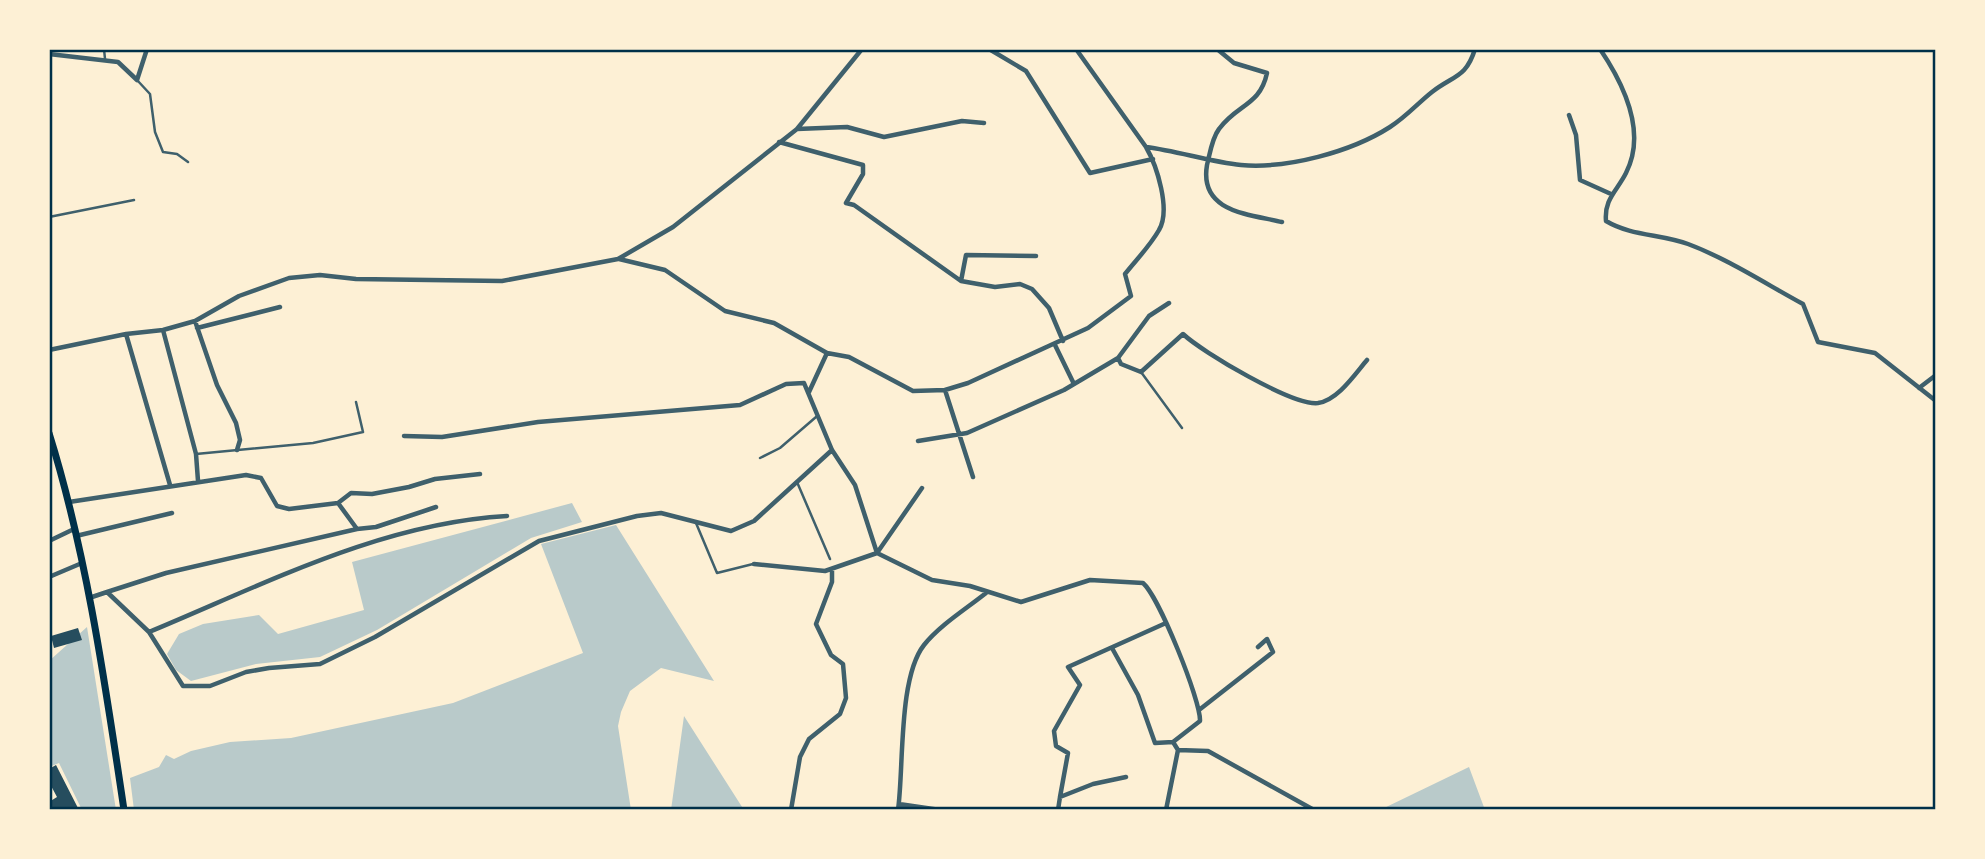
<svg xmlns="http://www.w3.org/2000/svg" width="1985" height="859" font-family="Raleway,sans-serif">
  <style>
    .green { fill: #b9caca }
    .building { fill: #264d5e }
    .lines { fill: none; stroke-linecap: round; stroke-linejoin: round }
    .service { stroke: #3f606c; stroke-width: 2.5 }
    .minor { stroke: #3f606c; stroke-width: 4.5 }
    .primary { stroke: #003049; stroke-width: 7 }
    .neatline { fill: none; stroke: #003049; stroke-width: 2.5 }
  </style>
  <rect width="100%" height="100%" fill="#fdf0d5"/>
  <path class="green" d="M572,503l10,19 -51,16 -154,92 -57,27 -64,7 -65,17 -15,-11 -9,-16 12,-20 24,-10 56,-9 19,19 86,-24 -12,-48z
    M616,525l98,156 -53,-13 -31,23 -9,21 -3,14 13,84h-497l-4,-32 29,-11 7,-12 8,4 17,-8 39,-9 61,-4 162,-35 130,-50 -42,-109z
    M87,627l29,183h-34l-23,-47 -10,4v-106z
    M684,716l60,94h-73z
    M1469,767l16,43h-105z"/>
  <path class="building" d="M78,628l4,12 -28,8 -3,-12z
    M56,765l23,45h-30v-8l8,-5 -8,-15v-13z"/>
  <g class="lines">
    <path class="service" d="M104,49l1,10
      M137,80l13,14 5,38 8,20 14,2 11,8
      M49,217l85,-17
      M1141,372l41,56
      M196,454l117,-11 50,-11 -7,-30
      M760,458l20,-10 36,-31
      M797,482l33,77
      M696,523l21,50 36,-9"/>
    <path class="minor" d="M989,49l37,22 64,102 63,-14
      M1217,49l17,14 33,10c-7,33 -30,31 -48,56 -7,9 -9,24 -12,36 -8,47 41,49 75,57
      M1600,49c23,34 47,83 26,124 -9,18 -22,26 -20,48 25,15 55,13 82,23 40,15 78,40 115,60l15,38 57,11 61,48
      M49,54l69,8 19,18 10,-31
      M1569,115l7,20 4,45 31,14
      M797,129l50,-2 37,10 78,-16 22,2
      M779,142l84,23v9l-17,29 8,2 107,76 34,6 25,-3 12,5 17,19 14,33
      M1146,147c32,4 64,15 95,18 46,4 110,-13 149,-38 16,-10 28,-24 42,-35 22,-17 34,-14 43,-43
      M619,259l46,11 60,41 49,12 53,30 22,4 64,34 32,-1 23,-7 120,-55 43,-32 -6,-22c11,-14 25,-28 34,-44 12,-20 -2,-64 -13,-83l-70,-98
      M961,281l5,-26 70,1
      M195,321l22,64 19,38 4,17 -3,10
      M197,328l83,-21
      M163,330l33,124 2,27
      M126,334l44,151
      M1055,345l18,37
      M49,350l77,-16 37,-4 32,-9 44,-25 50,-18 31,-3 36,4 146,2 116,-22 55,-32 124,-98 65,-80
      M1118,358l3,6 20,8 42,-38c19,18 110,72 135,69 20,-3 37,-29 49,-43
      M1919,388l17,-13
      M945,390l28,87
      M809,392l18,-39
      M404,436l38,1 96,-15 202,-17 46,-21 18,-1 28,67 23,35 22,68 55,27 38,6 51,16 69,-22 53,3c16,14 58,118 57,138l-27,21 -18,1 -17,-48 -26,-47
      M918,441l49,-8 97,-43 54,-32 31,-42 20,-13
      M69,502l177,-27 15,3 16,28 12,3 49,-6 13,-10 21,1 37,-7 26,-8 45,-5
      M338,503l19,26 19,-2 60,-20
      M76,536l96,-23
      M49,541l25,-12
      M754,564l71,7 52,-18 45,-65
      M49,577l33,-14
      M107,592l59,-19 191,-44
      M89,598l18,-6 42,40c116,-48 232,-109 358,-116
      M149,632l34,54h27l36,-14 23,-4 51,-4 55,-27 164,-96 98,-25 24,-3 70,18 23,-10 78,-71
      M1199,710l74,-58 -6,-13 -9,8
      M1178,750l30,1 106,59
      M1060,797l8,-44 -12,-7 -2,-15 26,-46 -12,-18 98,-44
      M899,804l41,6
      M791,810l9,-53 9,-18 31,-25 6,-16 -3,-34 -12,-9 -15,-31 16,-42v-13
      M898,810c6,-42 0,-132 26,-165 16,-20 42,-36 62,-52
      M1058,810l2,-13 33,-13 33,-7
      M1166,810l12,-60 -5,-8"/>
    <path class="primary" d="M49,433c38,122 56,250 75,377"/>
  </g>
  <rect width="1985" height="859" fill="none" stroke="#fdf0d5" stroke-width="102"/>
  <rect x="51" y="51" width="1883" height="757" class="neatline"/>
</svg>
